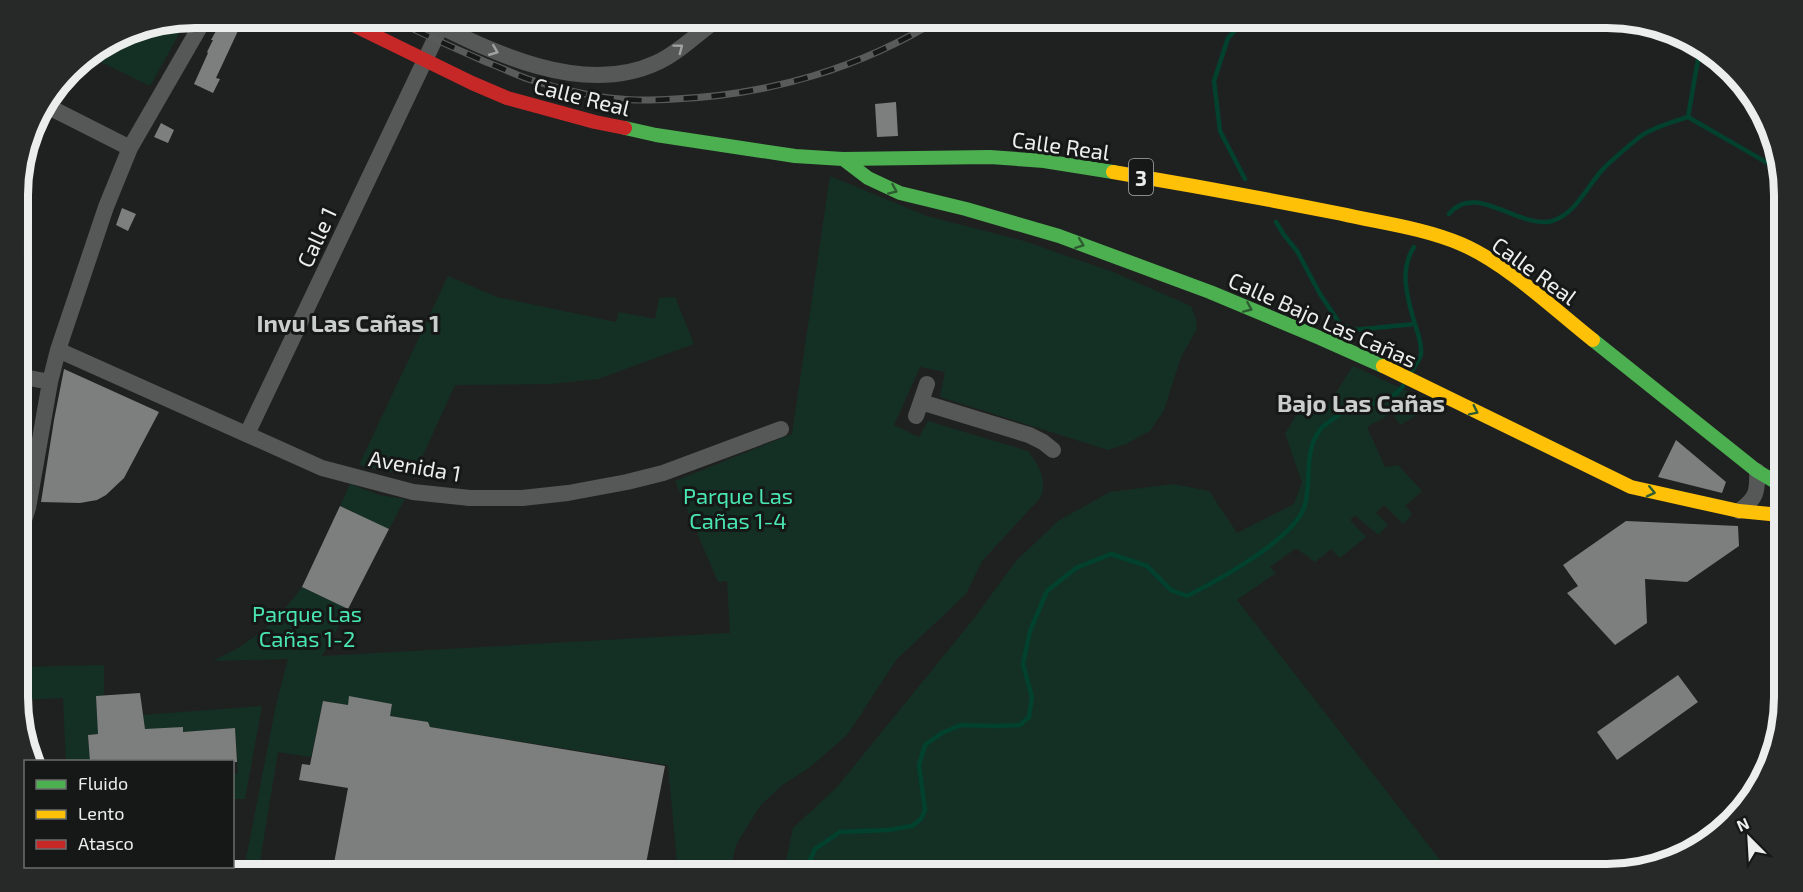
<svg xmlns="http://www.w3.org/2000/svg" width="1803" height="892" font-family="'Exo 2',sans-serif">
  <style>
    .green { fill: #143025 }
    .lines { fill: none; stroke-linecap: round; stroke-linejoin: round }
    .stream { stroke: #03412f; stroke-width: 4.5 }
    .building { fill: #7d7e7e }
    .street { stroke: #565757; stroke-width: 16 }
    .fast { stroke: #4caf50; stroke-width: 14 }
    .slow { stroke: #ffc107; stroke-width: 14 }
    .jam { stroke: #c62828; stroke-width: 14 }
    .rail-casing { stroke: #595b5a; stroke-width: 7 }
    .rail { stroke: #151817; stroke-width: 4.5; stroke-dasharray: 14; stroke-linecap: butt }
    .oneway { stroke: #a1a2a2 }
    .oneway2 { stroke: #2e5c31 }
    .labels { text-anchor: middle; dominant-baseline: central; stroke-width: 6; stroke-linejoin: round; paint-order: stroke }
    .shield { fill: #151817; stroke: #acaead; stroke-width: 1.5 }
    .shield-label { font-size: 21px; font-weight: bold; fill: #eceeed }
    .street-label { font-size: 22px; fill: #eceeed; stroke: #151817 }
    .park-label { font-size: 22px; fill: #4ae6b2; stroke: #151817 }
    .neighbourhood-label { font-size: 24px; font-weight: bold; fill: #c9cecc; stroke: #151817 }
    .rim { fill: none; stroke: #eceeed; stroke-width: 8 }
  </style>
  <rect width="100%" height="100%" fill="#1f2120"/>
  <path class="green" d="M187,20l-37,66 -62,-30 40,-25z
    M830,176l97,40 97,25 89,31 78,34 5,13 1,10 -16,28 -17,53 -14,21 -24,13 -18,6 -168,-53 5,-25 -25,-5 -26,58 25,12 9,-16 100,30c11,14 19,29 13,46l-59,64 -16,33 -70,66 -48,74 -39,34 -28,18 -21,20 -24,39 -7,29h-51l-10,-109 -238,-38 -3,-5 -37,-6 2,-12 -42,-7 -2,8 -25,-4 -12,56 -33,-5 -20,122h-15l33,-169 12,-46 -75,2c42,-20 62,-38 89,-74l46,22 -26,47 408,-23 -3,-52 -9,1 -43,-101 117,-47z
    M448,276l49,21 119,25 3,-10 36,7 4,-21 16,-1 19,47 -96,35 -48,5 -95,1 -42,92 -54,-12z
    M1353,366l82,38 -35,21 -8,-12 -25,14 18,40 13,-2 24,26 -17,15 7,8 -9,10 -19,-19 -8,8 12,12 -10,10 -23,-20 -5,5 16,17 -26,21 -9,-9 -16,13 -19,-14 -26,19 6,6 -39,27 214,274h-668l10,-46 44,-41 139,-171 40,-55 42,-40 52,-29 63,-8 36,7 28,42 57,-29 8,-22 -17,-48 21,-35 17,14z
    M350,484l29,11 26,4 -16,30 -49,-23z
    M104,665v30l-8,1 2,38 -10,1 2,26h-24l-3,-63 -43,2 -1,-33z
    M262,706l-17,93h-12v-25l5,-1 -3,-45 -52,4 -38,-3 -2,-14z"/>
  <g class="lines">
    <path class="stream" d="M1688,117l12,-69
      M1245,179l-25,-48 -6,-50 14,-43 19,-20
      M1449,214c25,-33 72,16 103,7 26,-8 36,-38 54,-55 11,-10 23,-21 35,-30 13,-9 32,-14 47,-19l95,55
      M1276,222l8,13 13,16 23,43 20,30 13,6 62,-6
      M1412,371c3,-6 8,-12 9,-17 1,-13 -4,-22 -7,-33 -7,-25 -15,-51 0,-74
      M804,874l11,-25 25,-17 48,-2 24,-4 9,-7 4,-9 -6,-45 6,-20 17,-12 19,-8 37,1 22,-1 9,-8 3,-20 -9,-33 7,-33 17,-40 29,-23 35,-14 36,12 24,24 16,6c30,-15 109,-58 118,-91 7,-25 -2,-53 15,-75 2,-4 7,-6 10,-9 5,-3 10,-8 16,-10 18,-6 45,-8 57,-25"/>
  </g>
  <path class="building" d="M223,18h21l-28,60 4,1 -7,14 -19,-9 14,-31 -1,-1 6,-12h-2z
    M896,102l2,34 -21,1 -2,-33z
    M161,123l13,7 -6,13 -14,-6z
    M122,208l14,6 -8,17 -12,-6z
    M64,369l95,43 -35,66 -18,17 -9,5 -17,3 -39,-1 13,-82z
    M1676,440l50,42 -4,11 -64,-16z
    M340,506l49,23 -41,80 -46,-22z
    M1626,521l112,5 1,20 -52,36 -42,-3 2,44 -32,22 -48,-52 11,-7 -15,-21z
    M1678,675l20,27 -81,58 -20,-28z
    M140,693l5,36 38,-2v5l52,-4 2,34h-147l-2,-27 10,-1 -2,-38z
    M349,696l43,8 -2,12 38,6 2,5 235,39 -21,108h-312l16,-86 -49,-8 3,-16 8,1 13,-64 25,4z
    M1729,808l5,5 -28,31 -34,11v-1z"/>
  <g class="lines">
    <path class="street" d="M424,18c67,34 158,79 232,45 23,-10 42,-31 64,-45
      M45,105l85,43
      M58,350l264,118 91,24 57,6h52l46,-5 59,-11 36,-9 118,-44
      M19,376l31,6
      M921,402l108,33 14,7 10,8
      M916,416l11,-32
      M247,434l198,-416
      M1739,511c17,-12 19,-19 18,-40
      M19,535l9,-27 22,-126 8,-32 48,-143 24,-59 75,-130"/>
    <path class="fast" d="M625,128l31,7 139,21 48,3 147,-2 54,4 69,11
      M843,159l25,19 32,15 66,16 93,27 151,56 110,46 63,28
      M1593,340l164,131 27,16"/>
    <path class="slow" d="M1113,172c77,13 153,27 229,42 39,9 81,14 119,30 45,19 94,66 132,96
      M1383,366l248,121 108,24 31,3 14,-3"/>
    <path class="jam" d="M339,18l133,65 35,15 88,24 30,6"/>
    <defs>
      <path id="rail" d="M391,18c31,16 63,30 95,44 14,5 28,12 42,17 29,9 62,18 93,20 18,2 36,1 54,0 94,-4 186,-31 266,-81"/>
    </defs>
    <use href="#rail" class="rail-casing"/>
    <use href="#rail" class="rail"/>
  </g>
  <defs><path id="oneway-chevron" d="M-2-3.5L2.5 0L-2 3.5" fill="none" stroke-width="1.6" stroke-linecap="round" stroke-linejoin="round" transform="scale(1.5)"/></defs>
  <g class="oneway">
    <use href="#oneway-chevron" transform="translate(679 48) rotate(-37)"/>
    <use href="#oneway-chevron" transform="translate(494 51) rotate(22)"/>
  </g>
  <g class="oneway2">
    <use href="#oneway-chevron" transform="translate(893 190) rotate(24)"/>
    <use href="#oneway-chevron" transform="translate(1080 244) rotate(21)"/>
    <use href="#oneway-chevron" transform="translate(1248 308) rotate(23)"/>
    <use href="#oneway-chevron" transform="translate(1474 411) rotate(26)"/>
    <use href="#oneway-chevron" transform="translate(1651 492) rotate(13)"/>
  </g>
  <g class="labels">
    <rect class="shield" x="1129" y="159" width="24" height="36" rx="4.5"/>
    <g class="shield-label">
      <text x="1141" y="177">3</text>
    </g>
    <g class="street-label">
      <text transform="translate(582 96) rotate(14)">Calle Real</text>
      <text transform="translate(1061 145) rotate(8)">Calle Real</text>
      <text transform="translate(316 237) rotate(-65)">Calle 1</text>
      <text transform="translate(1535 270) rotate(36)">Calle Real</text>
      <text transform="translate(1323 319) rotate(24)">Calle Bajo Las Cañas</text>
      <text transform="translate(415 465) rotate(10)">Avenida 1</text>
    </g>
    <g class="park-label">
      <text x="738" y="495">Parque Las<tspan x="738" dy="25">Cañas 1-4</tspan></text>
      <text x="307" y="613">Parque Las<tspan x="307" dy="25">Cañas 1-2</tspan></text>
    </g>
    <g class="neighbourhood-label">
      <text x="348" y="322">Invu Las Cañas 1</text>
      <text x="1361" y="402">Bajo Las Cañas</text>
    </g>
  </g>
  <path d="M0 0H1803V892H0ZM195 28H1607A167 167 0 0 1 1774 195V697A167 167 0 0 1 1607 864H195A167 167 0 0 1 28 697V195A167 167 0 0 1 195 28Z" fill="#262928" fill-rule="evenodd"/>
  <path class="rim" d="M195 28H1607A167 167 0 0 1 1774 195V697A167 167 0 0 1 1607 864H195A167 167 0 0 1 28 697V195A167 167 0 0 1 195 28Z"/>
  <rect x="24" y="760" width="210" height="108" fill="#151817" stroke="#6b6e6d" stroke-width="1.5"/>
  <rect x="36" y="780" width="30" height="9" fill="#4caf50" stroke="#6b6e6d" stroke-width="1.5"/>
  <text x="78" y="790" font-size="18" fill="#eceeed">Fluido</text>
  <rect x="36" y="810" width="30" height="9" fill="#ffc107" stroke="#6b6e6d" stroke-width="1.5"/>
  <text x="78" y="820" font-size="18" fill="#eceeed">Lento</text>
  <rect x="36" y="840" width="30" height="9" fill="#c62828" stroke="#6b6e6d" stroke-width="1.5"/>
  <text x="78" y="850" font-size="18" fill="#eceeed">Atasco</text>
  <g transform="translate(1749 838) rotate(336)" stroke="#151817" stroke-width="4.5" paint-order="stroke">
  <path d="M0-4.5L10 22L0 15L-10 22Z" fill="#eceeed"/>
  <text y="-9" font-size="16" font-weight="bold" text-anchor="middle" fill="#eceeed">N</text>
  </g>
</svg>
